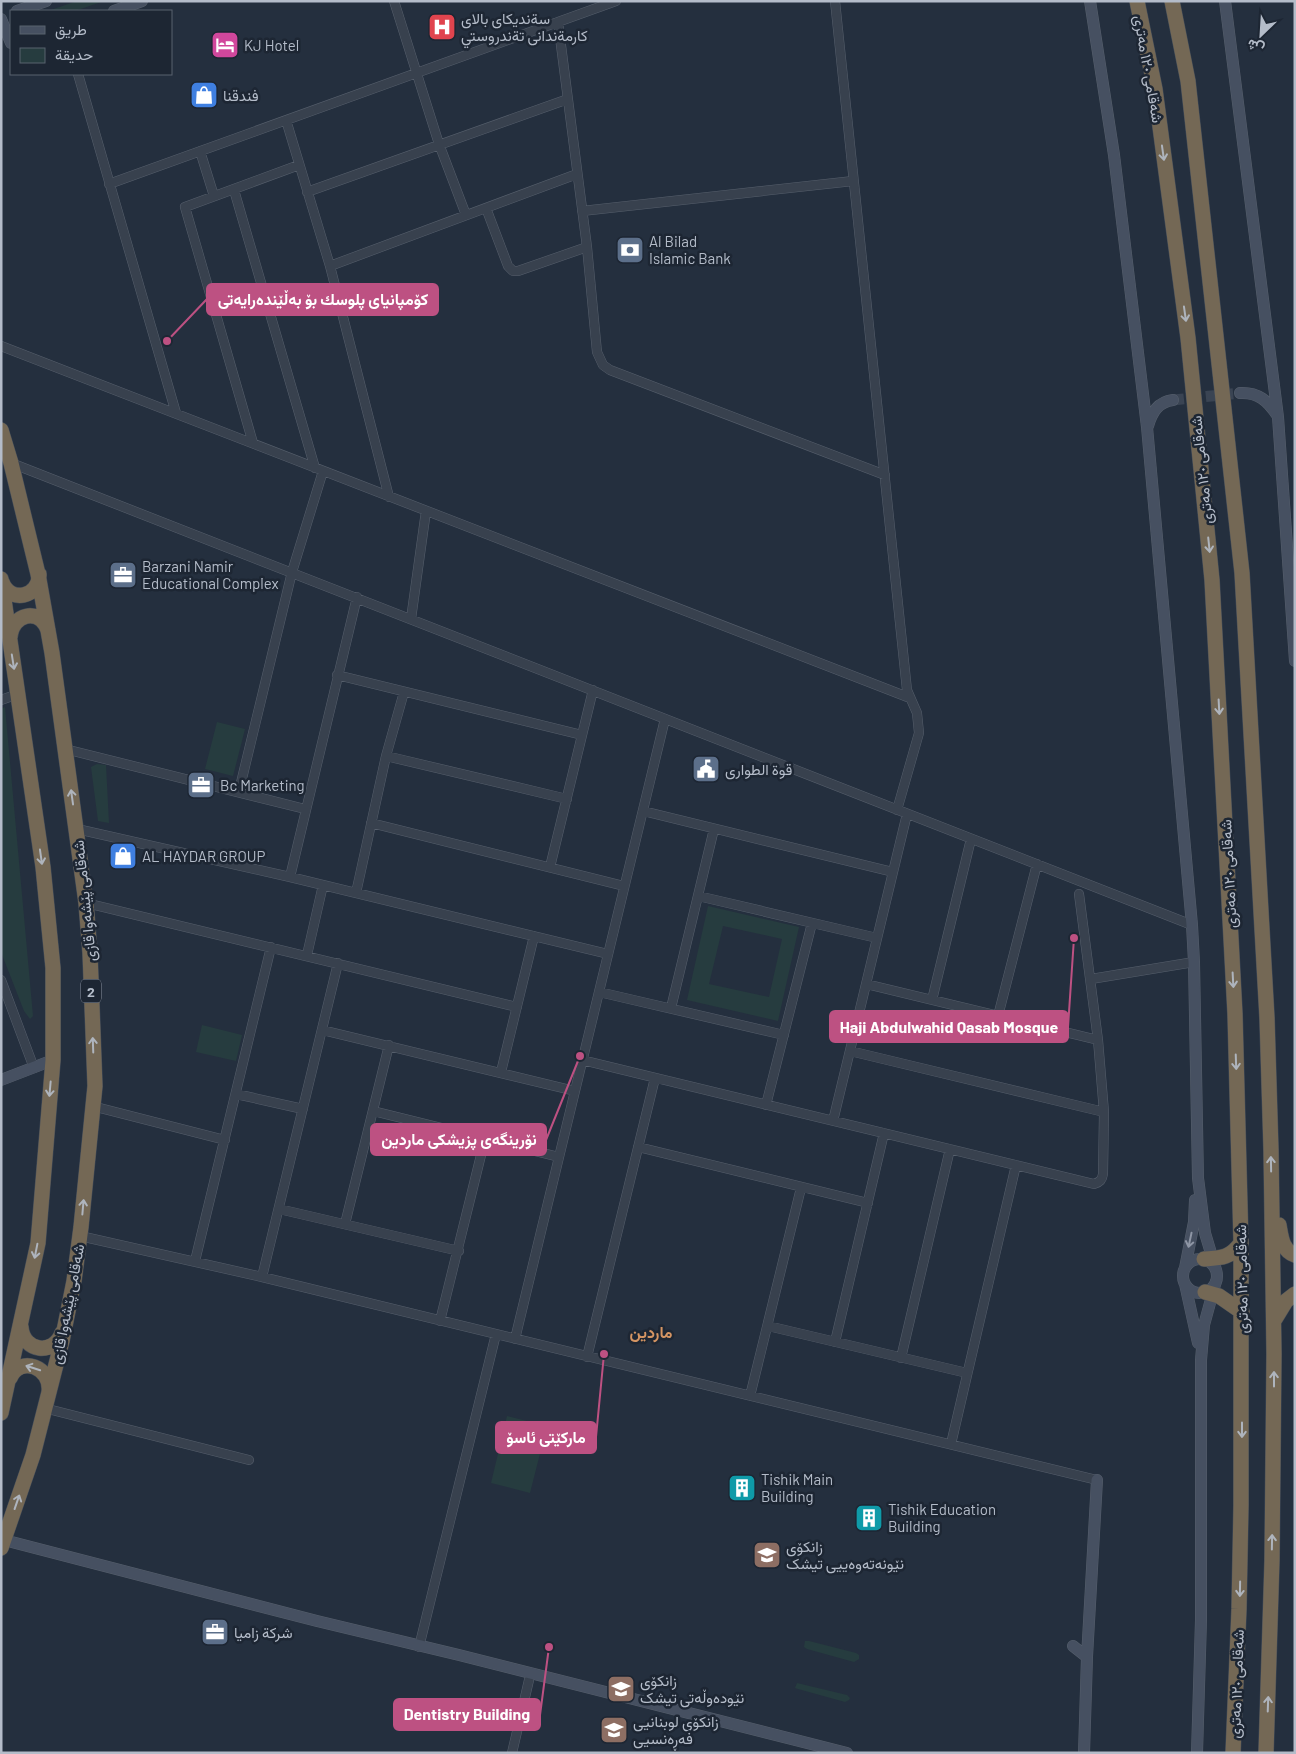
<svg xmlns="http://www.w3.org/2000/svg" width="1296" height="1754" font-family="Barlow,Vazirmatn,sans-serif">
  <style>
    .green { fill: #263c3f; fill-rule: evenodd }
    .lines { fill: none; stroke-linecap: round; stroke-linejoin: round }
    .secondary-tunnel { stroke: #3a4453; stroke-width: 11; stroke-dasharray: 11 5.5; stroke-linecap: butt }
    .street-casing { stroke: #565f6c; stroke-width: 10 }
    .secondary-casing { stroke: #565f6c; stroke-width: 12 }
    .highway-casing { stroke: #434c59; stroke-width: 16 }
    .street { stroke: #38414e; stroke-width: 9 }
    .secondary { stroke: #465061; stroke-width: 11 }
    .highway { stroke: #746855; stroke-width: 15 }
    .oneway { stroke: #aeb4bd }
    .oneway2 { stroke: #8e96a5 }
    .labels { text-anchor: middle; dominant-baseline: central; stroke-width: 5; stroke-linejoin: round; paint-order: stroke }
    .shield { fill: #1d2633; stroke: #878f9c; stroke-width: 1 }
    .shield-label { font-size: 14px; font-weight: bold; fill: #b4bcc9 }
    .poi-label { font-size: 15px; fill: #b4bcc9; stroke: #1d2633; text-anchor: start }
    .street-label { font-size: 15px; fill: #b4bcc9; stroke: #1d2633 }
    .neighbourhood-label { font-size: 16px; font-weight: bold; fill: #d59563; stroke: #1d2633 }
    .leader { fill: none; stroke: #bd5182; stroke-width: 2 }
    .callout-dot { fill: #bd5182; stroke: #1d2633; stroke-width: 2 }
    .callout { fill: #bd5182; stroke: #bd5182; stroke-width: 2 }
    .callout-label { font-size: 16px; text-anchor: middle; font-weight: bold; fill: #fff }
  </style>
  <rect width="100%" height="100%" fill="#242f3e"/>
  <path class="green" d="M77,1h27l-29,10h-27z
    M5,707l28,309 -3,3 -6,-8 -23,-59v-243z
    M217,722l28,7 -12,47 -28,-7z
    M97,764l9,1 3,58 -11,-2 -7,-54z
    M708,906l91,21 -21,94 -91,-21zM723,926l59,13 -13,58 -60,-13z
    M202,1025l40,10 -6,26 -40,-9z
    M507,1416l40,10 -17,67 -39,-10z
    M805,1641h4l47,12 3,2v4l-5,3 -47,-13 -3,-2z
    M797,1683l50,12 3,3 -1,2 -4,2 -47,-13 -3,-1z"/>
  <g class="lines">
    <path class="secondary-tunnel" d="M1173,400l67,-7"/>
    <defs>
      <path id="street" d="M394,1l45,143 27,71
        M835,1l72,689 10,23 2,20 -22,77
        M558,22l29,225 10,105 6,13 7,5 275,105
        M78,74l98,339
        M286,120l44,146 59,231
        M200,151l14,45
        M109,184l507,-183
        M234,190l81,278
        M307,192l261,-93
        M486,208l22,58 5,5h5l69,-24
        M582,211l271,-30
        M330,266l247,-92
        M1,346l909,352
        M253,443l-68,-236 114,-42
        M11,463l1181,462
        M411,619l15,-108
        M337,675l245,60
        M1,700l17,-6
        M65,749l240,60
        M386,756l181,43
        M239,791l53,-219 31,-101
        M643,811l250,61
        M371,823l253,63
        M77,829l213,48 318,77
        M550,867l43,-177
        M290,877l67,-280
        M356,893l30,-137 18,-64
        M698,896l179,42
        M86,903l431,104
        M307,955l16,-70
        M1091,979l103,-17
        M1,980l33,88
        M866,984l232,56
        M599,992l185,43
        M932,1000l39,-161
        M671,1008l43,-179
        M998,1016l39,-152
        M322,1030l253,61
        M850,1051l254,61
        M582,1060l512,124c6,-2 8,-4 9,-10l1,-62 -6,-72 -19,-146
        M501,1072l33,-136
        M236,1094l67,15
        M766,1105l46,-182
        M92,1106l133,34
        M373,1111l186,46
        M833,1121l74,-307
        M638,1147l230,56
        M279,1209l180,42
        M345,1224l44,-179
        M80,1236l182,41 835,203
        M195,1261l76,-314
        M262,1277l76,-314
        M440,1321l45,-182
        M768,1326l199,47
        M515,1339l150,-620
        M835,1342l49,-209
        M587,1357l68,-279
        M901,1358l49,-209
        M750,1396l51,-208
        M44,1408l205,52
        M951,1444l65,-279
        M419,1647l77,-313
        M512,1753l17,-73"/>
      <path id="secondary" d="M1090,1l24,154 33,272 45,498 2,37 4,216 7,55 11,37
        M1225,1l53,416 17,244
        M17,11l29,-10
        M114,11l28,-10
        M1,19l10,24
        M1240,393c18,-1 28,8 37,22
        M1148,426c4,-14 10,-24 25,-26
        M1,1080l52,-20
        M1183 1276a17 17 0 1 1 34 0a17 17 0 1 1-34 0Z
        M1185,1268l9,-46 1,-22
        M1185,1284l13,59
        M4,1540l313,81 142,34 388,98
        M1073,1646l14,11
        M1084,1753l3,-96 10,-177
        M1197,1753l4,-133v-260l3,-35 12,-44"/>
      <path id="highway" d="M1137,1l18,88 33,249 24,242 23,434 6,229v262l-2,104 -6,144
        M1172,1l16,80 54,492 25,445 4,132 3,204 -2,206 -6,193
        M1,430l10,33 27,111 14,79 34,250 4,50 5,133 -14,141 -7,54 -12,60 -29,114 -32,93
        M1,579l42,288 10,101v92l-15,183 -37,170
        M2,582c8,22 38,15 37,-8
        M10,637c2,-23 29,-30 38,-7
        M1279,1225c2,11 3,26 16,30
        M1204,1259c18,-1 26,-1 37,-16
        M1205,1292l14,4 23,16
        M1275,1319l11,-18 9,-7
        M21,1327c2,25 33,29 41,6
        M10,1378c10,-23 42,-11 39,14"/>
    </defs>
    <use href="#street" class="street-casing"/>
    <use href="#secondary" class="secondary-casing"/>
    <use href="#highway" class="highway-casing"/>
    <use href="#street" class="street"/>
    <use href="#secondary" class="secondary"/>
    <use href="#highway" class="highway"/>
  </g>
  <defs><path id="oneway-shaft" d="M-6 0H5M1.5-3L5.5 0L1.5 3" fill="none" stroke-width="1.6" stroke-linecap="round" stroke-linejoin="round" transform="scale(1.25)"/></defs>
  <g class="oneway">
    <use href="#oneway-shaft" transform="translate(1163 153) rotate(82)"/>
    <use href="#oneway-shaft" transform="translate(1185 314) rotate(82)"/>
    <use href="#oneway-shaft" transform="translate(1209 545) rotate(84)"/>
    <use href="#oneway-shaft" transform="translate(13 662) rotate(81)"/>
    <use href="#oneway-shaft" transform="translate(1219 707) rotate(87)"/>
    <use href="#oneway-shaft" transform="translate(72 797) rotate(-98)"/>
    <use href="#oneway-shaft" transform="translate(41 857) rotate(82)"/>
    <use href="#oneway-shaft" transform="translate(1233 980) rotate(87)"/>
    <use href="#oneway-shaft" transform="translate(93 1045) rotate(-92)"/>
    <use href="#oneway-shaft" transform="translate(1236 1062) rotate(88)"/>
    <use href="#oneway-shaft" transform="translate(50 1089) rotate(95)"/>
    <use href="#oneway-shaft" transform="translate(1271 1164) rotate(-91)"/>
    <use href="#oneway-shaft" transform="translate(83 1207) rotate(-85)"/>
    <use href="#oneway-shaft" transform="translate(36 1251) rotate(101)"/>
    <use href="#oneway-shaft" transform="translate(33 1368) rotate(-162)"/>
    <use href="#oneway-shaft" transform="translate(1274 1379) rotate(-90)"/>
    <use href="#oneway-shaft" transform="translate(1242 1430) rotate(90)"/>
    <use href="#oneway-shaft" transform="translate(17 1502) rotate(-71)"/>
    <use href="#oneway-shaft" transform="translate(1272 1542) rotate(-89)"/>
    <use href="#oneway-shaft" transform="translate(1240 1589) rotate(91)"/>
    <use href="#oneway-shaft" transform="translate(1268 1704) rotate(-88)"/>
  </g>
  <use class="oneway2" href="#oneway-shaft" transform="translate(1190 1240) rotate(102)"/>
  <defs>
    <symbol id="hospital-square" viewBox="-11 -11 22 22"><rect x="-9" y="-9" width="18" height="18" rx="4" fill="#e0444e" stroke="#1d2633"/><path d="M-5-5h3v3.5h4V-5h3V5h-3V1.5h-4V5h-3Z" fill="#fff"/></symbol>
    <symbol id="hotel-square" viewBox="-11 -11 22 22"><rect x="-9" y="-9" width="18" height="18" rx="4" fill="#d1479c" stroke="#1d2633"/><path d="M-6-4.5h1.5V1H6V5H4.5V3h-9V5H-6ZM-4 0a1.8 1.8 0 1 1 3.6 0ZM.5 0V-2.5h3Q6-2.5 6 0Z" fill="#fff"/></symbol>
    <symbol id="shop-square" viewBox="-11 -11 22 22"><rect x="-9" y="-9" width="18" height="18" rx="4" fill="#3f7fe0" stroke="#1d2633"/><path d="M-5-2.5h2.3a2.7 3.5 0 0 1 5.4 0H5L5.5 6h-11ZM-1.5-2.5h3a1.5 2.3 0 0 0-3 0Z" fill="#fff"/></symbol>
    <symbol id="bank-square" viewBox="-11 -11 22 22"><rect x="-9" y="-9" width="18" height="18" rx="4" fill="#5c6f8a" stroke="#1d2633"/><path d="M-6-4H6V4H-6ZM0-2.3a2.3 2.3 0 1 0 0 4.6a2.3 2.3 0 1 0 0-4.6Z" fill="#fff"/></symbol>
    <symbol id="office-square" viewBox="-11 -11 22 22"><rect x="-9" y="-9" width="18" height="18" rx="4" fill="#5c6f8a" stroke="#1d2633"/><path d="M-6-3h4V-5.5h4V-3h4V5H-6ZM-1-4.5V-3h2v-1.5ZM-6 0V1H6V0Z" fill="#fff"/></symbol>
    <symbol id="civic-square" viewBox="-11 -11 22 22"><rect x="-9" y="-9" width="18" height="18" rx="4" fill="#5c6f8a" stroke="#1d2633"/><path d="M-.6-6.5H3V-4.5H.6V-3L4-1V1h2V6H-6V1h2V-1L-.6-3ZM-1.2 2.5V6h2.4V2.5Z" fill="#fff"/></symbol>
    <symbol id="building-square" viewBox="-11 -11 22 22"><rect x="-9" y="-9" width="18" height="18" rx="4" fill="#0f9aa8" stroke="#1d2633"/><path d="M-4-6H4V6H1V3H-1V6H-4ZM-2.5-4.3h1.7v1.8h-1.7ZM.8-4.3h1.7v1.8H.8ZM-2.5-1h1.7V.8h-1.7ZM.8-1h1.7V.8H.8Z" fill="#fff"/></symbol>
    <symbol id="university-square" viewBox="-11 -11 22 22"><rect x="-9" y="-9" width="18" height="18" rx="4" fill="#8d6e63" stroke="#1d2633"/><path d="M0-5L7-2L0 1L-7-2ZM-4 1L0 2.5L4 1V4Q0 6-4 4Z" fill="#fff"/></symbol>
  </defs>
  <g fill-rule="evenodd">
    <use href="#hospital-square" x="426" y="11" width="32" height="32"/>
    <use href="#hotel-square" x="209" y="29" width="32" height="32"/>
    <use href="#shop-square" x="188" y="79" width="32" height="32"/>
    <use href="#bank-square" x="614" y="234" width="32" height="32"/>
    <use href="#office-square" x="107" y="559" width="32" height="32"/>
    <use href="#civic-square" x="690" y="753" width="32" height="32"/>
    <use href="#office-square" x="185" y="769" width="32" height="32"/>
    <use href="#shop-square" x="107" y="840" width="32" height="32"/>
    <use href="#building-square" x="726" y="1472" width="32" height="32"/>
    <use href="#building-square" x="853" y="1502" width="32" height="32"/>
    <use href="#university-square" x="751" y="1539" width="32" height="32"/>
    <use href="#office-square" x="199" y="1616" width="32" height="32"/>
    <use href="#university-square" x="605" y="1673" width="32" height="32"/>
    <use href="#university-square" x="598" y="1714" width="32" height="32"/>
  </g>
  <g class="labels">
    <rect class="shield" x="81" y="979.5" width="20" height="23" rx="4"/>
    <g class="shield-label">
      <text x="91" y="991">2</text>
    </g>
    <g class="poi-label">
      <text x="461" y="18">سةنديكاى بالاى<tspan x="461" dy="17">كارمةندانى تةندروستي</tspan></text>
      <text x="244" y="45">KJ Hotel</text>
      <text x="223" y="95">فندقنا</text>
      <text x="649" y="241">Al Bilad<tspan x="649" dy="17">Islamic Bank</tspan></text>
      <text x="142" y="566">Barzani Namir<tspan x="142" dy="17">Educational Complex</tspan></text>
      <text x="725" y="769">قوة الطواری</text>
      <text x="220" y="785">Bc Marketing</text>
      <text x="142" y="856">AL HAYDAR GROUP</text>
      <text x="761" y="1479">Tishik Main<tspan x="761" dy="17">Building</tspan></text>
      <text x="888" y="1509">Tishik Education<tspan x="888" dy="17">Building</tspan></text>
      <text x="786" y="1546">زانکۆی<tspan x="786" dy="17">نێونەتەوەییی تیشک</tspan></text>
      <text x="234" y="1632">شركة زاميا</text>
      <text x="640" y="1680">زانکۆی<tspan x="640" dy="17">نێودەوڵەتی تیشک</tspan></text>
      <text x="633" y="1721">زانکۆی لوبنانیی<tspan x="633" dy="17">فەڕەنسیی</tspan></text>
    </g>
    <g class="street-label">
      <text transform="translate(1149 69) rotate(80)">شەقامی ١٢٠ مەتری</text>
      <text transform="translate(1201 470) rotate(-96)">شەقامی ١٢٠ مەتری</text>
      <text transform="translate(1228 874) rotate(-93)">شەقامی ١٢٠ مەتری</text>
      <text transform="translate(84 901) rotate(-96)">شەقامی پێشەوا قازی</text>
      <text transform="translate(1241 1279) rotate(-91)">شەقامی ١٢٠ مەتری</text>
      <text transform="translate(67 1304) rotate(-79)">شەقامی پێشەوا قازی</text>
      <text transform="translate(1236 1684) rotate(-88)">شەقامی ١٢٠ مەتری</text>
    </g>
    <g class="neighbourhood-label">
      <text x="651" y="1331">ماردین</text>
    </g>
  </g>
  <path class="leader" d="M167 341L207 299M1074 938L1068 1027M580 1056L546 1140M604 1354L596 1437M549 1647L540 1715"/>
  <g class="callout-dot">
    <circle cx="167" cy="341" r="5"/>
    <circle cx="1074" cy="938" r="5"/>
    <circle cx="580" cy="1056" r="5"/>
    <circle cx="604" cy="1354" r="5"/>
    <circle cx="549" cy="1647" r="5"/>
  </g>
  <g class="callout">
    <rect x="207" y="284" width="231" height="31" rx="5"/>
    <rect x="830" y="1011" width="238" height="31" rx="5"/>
    <rect x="371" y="1124" width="175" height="31" rx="5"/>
    <rect x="496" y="1422" width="100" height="31" rx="5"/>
    <rect x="394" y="1699" width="146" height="31" rx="5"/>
  </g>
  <g class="callout-label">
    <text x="323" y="305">کۆمپانیای پلوسك بۆ بەڵێندەرایەتی</text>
    <text x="949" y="1033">Haji Abdulwahid Qasab Mosque</text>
    <text x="459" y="1145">نۆرینگەی پزیشکی ماردین</text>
    <text x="546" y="1443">مارکێتی ئاسۆ</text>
    <text x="467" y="1720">Dentistry Building</text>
  </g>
  <rect width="1296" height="1754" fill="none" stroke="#b4bcc9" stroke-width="5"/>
  <rect x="10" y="10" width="162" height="65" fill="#1d2633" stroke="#59626f"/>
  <rect x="20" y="26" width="25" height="8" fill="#465061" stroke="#59626f"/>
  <text x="55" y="35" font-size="15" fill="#b4bcc9">طريق</text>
  <rect x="20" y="48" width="25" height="15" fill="#263c3f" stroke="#59626f"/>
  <text x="55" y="60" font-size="15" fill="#b4bcc9">حديقة</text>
  <g transform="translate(1261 35) rotate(205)" stroke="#1d2633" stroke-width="4" paint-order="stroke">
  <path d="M0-4L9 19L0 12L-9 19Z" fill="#b4bcc9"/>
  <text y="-8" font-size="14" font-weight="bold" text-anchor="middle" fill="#b4bcc9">ش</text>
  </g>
</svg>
